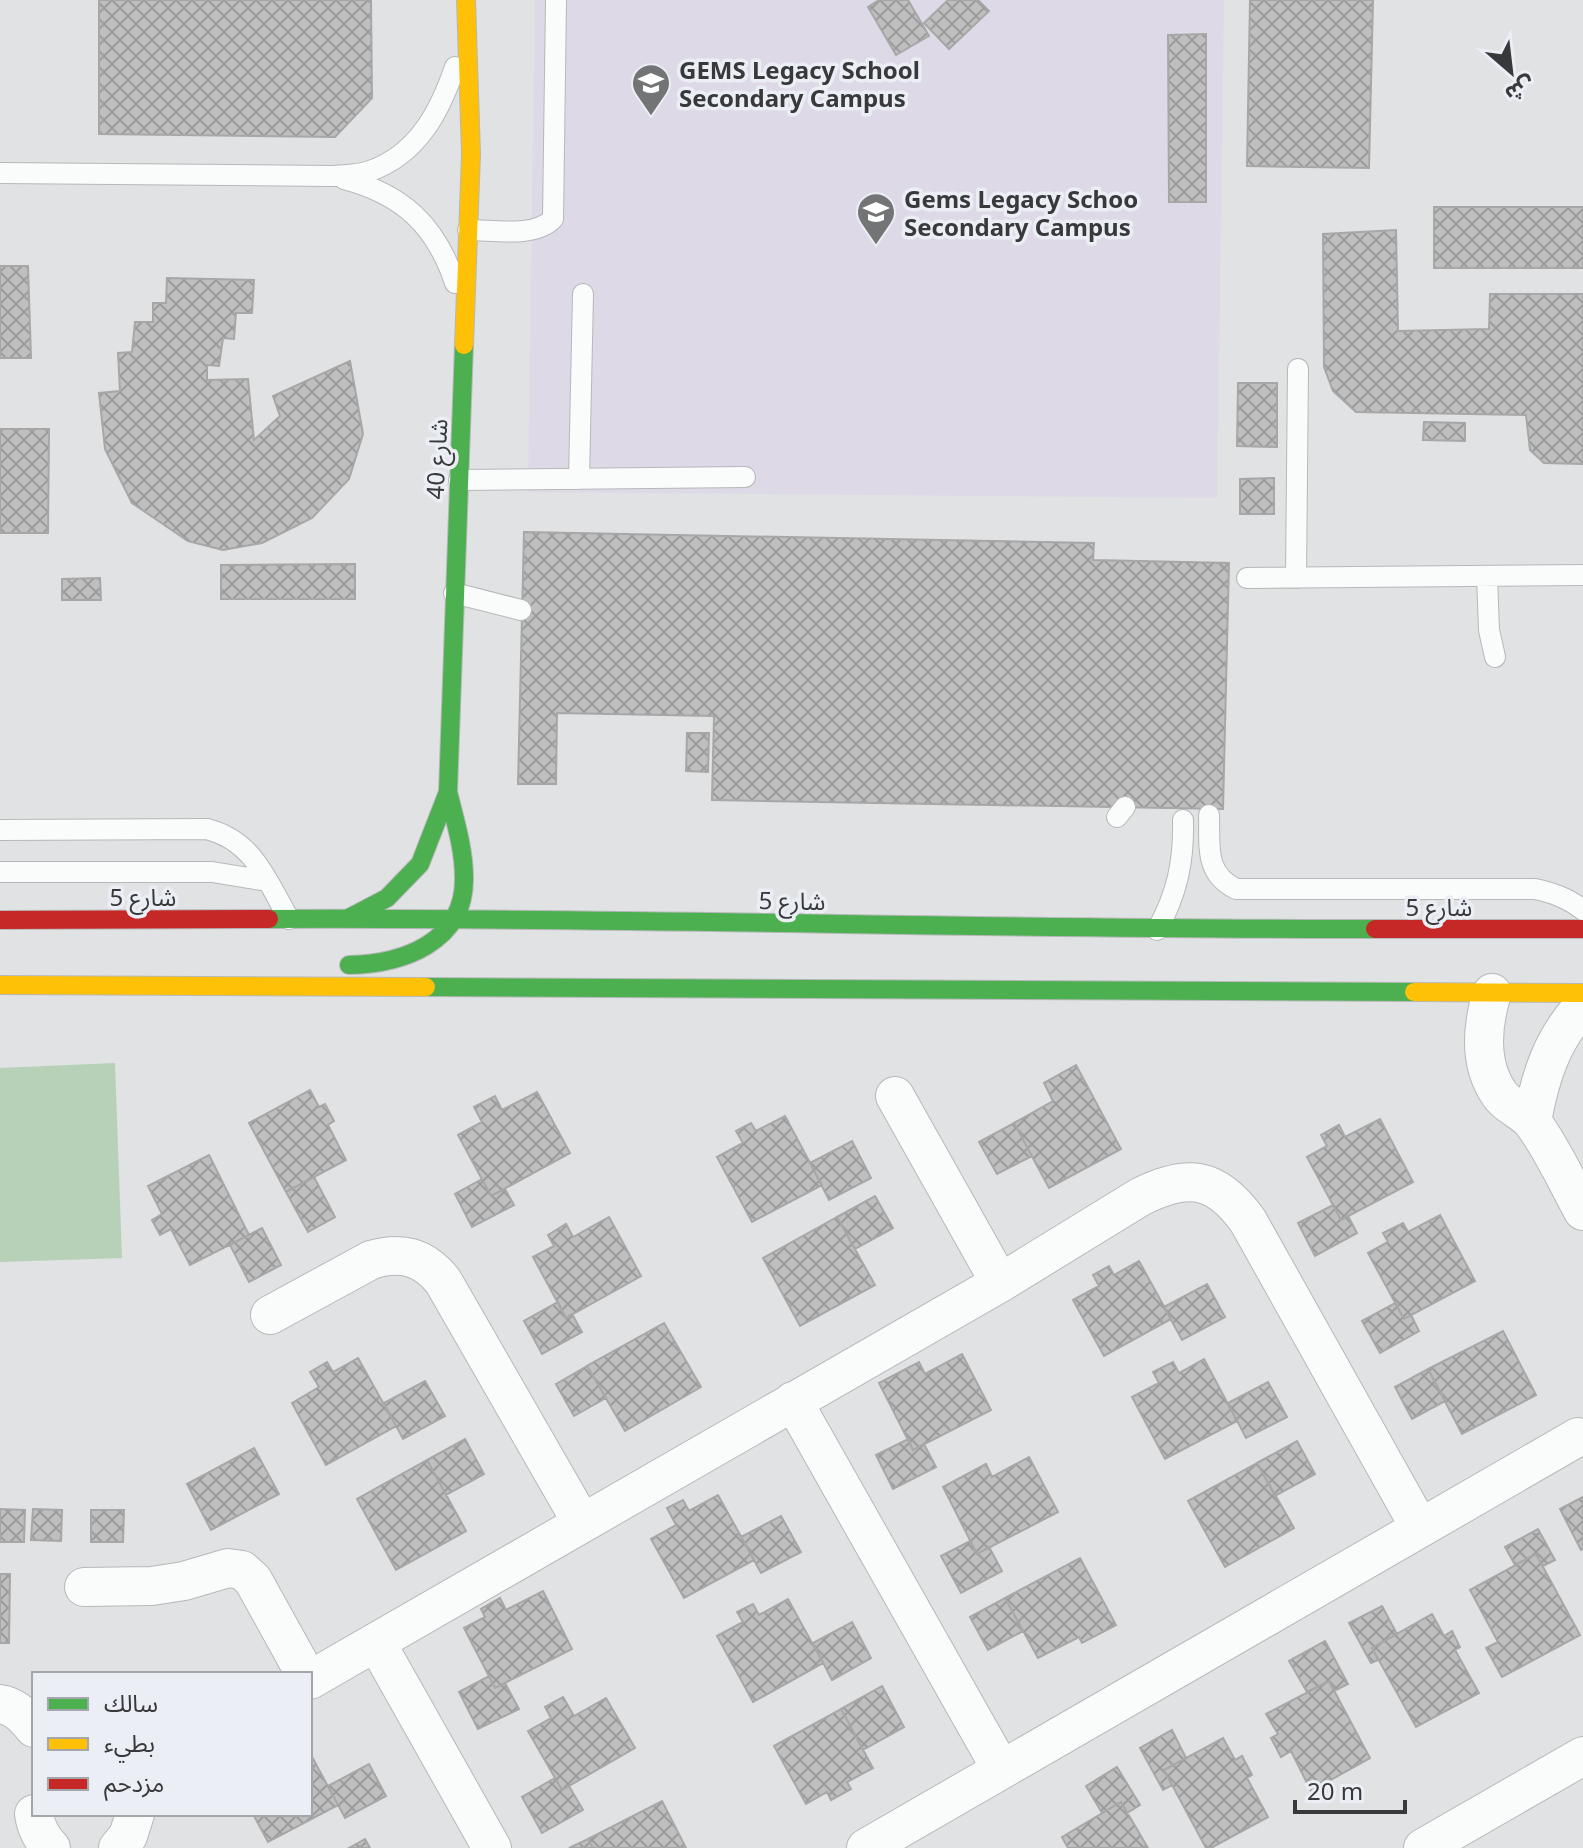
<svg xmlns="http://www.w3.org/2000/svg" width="1583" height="1848" font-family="'Noto Sans','Noto Sans Arabic',sans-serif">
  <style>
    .education { fill: #ded9e6 }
    .pitch { fill: #b6d1b8 }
    .building { fill: url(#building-cross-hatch); stroke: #a7a7a8; stroke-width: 2 }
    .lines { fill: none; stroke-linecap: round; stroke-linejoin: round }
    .lane-casing { stroke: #b6b8b9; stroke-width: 22 }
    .street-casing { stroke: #b6b8b9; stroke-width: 40 }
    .fast-casing { stroke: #b6b8b9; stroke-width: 20 }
    .slow-casing { stroke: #b6b8b9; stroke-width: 20 }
    .jam-casing { stroke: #b6b8b9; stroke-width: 20 }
    .lane { stroke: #fafbfb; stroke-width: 20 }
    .street { stroke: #fafbfb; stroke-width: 38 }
    .fast { stroke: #4caf50; stroke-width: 18 }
    .slow { stroke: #ffc107; stroke-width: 18 }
    .jam { stroke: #c62828; stroke-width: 18 }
    .labels { text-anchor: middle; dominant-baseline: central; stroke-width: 7; stroke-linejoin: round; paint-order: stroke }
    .poi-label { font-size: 24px; font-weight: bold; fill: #37393b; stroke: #ebeef4; text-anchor: start }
    .street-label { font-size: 24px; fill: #37393b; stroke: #ebeef4 }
  </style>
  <defs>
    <pattern id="building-cross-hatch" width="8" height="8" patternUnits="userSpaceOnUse" patternTransform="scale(2)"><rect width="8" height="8" fill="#bfbfbf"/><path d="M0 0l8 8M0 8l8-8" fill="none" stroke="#9c9c9c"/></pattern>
  </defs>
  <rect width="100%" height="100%" fill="#e0e2e4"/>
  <path class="education" d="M535,0h689l-7,498 -689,-6z"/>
  <path class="pitch" d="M115,1063l7,195 -122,4v-194z"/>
  <path class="building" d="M99,0h272l1,98 -37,39 -236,-3z
    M879,0h29l21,36 -33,19 -28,-48z
    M948,0h30l11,11 -40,38 -25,-26z
    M1250,0h123l-4,168 -122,-2z
    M1206,34v168h-37l-1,-167z
    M1434,207h149v61h-149z
    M1396,230l2,101 91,-2 1,-35h93v170l-39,-1 -14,-13 -4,-35 -170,-3 -23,-21 -9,-24 -1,-133z
    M0,266h28l3,92h-31z
    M167,278l87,2 -2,33h-16l-2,26 -11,-1 -4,28 -12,-1v15l41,-1 6,61 26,-24 -7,-20 77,-35 13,73 -14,45 -37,39 -50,25 -39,7 -35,-9 -56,-38 -27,-54 -6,-56 21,-2 -2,-38 14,-1 3,-30h18v-19h13z
    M1238,383h39v64l-40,-1z
    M1424,422l41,1v18l-42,-1z
    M0,429h49l-1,104h-48z
    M1274,478v36h-34v-35z
    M524,532l570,11 -1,17 136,3 -6,246 -511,-9 2,-84 -157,-3 -1,71h-38z
    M355,564v35h-134v-34z
    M100,578l1,22h-39v-21z
    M687,733h22l-1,39 -22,-1z
    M1076,1065l45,84 -72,39 -35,-65 39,-22 -9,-18z
    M310,1090l9,17 6,-3 9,17 -6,4 18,35 -60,32 -37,-69z
    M537,1092l33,61 -79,43 -33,-61 24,-13 -8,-15 21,-11 7,14z
    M785,1116l37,69 -70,37 -35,-65 26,-14 -7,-12 15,-8 5,8z
    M1380,1119l33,63 -72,38 -34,-63 20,-11 -6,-11 18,-10 6,12z
    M1014,1123l18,33 -35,18 -18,-32z
    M852,1141l19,37 -42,22 -19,-37z
    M209,1155l40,80 -59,30 -19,-36 -11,6 -8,-15 10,-6 -14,-28z
    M314,1177l21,40 -27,15 -22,-40z
    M482,1179l9,17 14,-7 9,16 -42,22 -17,-33z
    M875,1196l18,32 -38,21 -18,-32z
    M1333,1205l8,15 7,-4 9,17 -42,23 -17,-33z
    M1440,1215l35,66 -71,38 -36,-66 20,-11 -5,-9 20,-10 5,9z
    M609,1217l32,59 -75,42 -33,-61 21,-11 -6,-11 18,-11 7,13z
    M837,1217l38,68 -75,41 -37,-68z
    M262,1228l19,37 -32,17 -19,-37z
    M1139,1261l32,58 -67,37 -31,-56 26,-14 -6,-11 16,-9 5,9z
    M1207,1284l18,33 -43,23 -18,-33z
    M558,1302l8,16 6,-4 10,18 -40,22 -18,-33z
    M1395,1303l9,16 7,-4 8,16 -39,22 -18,-32z
    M664,1323l37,64 -76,44 -38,-65z
    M1503,1331l33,64 -74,39 -34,-65z
    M962,1354l29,56 -78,40 -34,-67 40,-21 6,12z
    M358,1358l38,68 -70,39 -34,-62 27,-16 -9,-15 17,-10 6,10z
    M1204,1359l33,62 -72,38 -33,-62 27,-14 -6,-11 20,-10 6,11z
    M587,1366l19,32 -32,18 -18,-32z
    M1428,1369l17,32 -33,18 -17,-32z
    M425,1381l20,35 -42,23 -19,-36z
    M1268,1382l19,35 -41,21 -18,-35z
    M465,1439l19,35 -38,21 -19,-35z
    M908,1439l5,11 11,-6 12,23 -43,22 -17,-34z
    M1297,1441l18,33 -40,22 -18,-33z
    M254,1448l25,46 -68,36 -24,-46z
    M1029,1457l29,55 -81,42 -34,-67 43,-23 6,13z
    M427,1460l39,71 -70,39 -39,-71z
    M1257,1463l37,65 -69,39 -37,-66z
    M718,1495l36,65 -70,38 -33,-59 25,-14 -9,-17 16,-8 6,11z
    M1583,1497v52l-2,1 -21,-41z
    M0,1509l25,1 -1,32h-24z
    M33,1509l29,1 -1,31 -30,-1z
    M91,1510h33l-1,32h-32z
    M781,1516l20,36 -40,21 -20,-36z
    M1538,1529l17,31 -12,6 -7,-12 -21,11 -10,-18z
    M970,1541l7,13 12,-7 13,24 -41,22 -20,-37z
    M1536,1554l44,81 -78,42 -16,-29 12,-6 -28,-52z
    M1080,1558l36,67 -34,18 -3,-6 -41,21 -33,-60z
    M0,1574h10l-1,69h-9z
    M543,1591l29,58 -77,39 -31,-60 21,-11 -4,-8 19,-11 6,12z
    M1005,1598l18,33 -35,19 -18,-33z
    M788,1599l35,64 -70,39 -36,-66 26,-14 -6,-10 16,-8 6,11z
    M1382,1606l15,28 -25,14 6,12 -7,3 -22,-40z
    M1432,1614l12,22 8,-5 8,16 -5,3 24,43 -63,34 -44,-79z
    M852,1622l19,36 -39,22 -19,-37z
    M1325,1641l23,43 -14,7 -5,-10 -22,11 -18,-31z
    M489,1676l6,12 10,-5 14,26 -41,20 -19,-37z
    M1329,1681l41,77 -59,33 -20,-40 -10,6 -10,-19 7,-4 -12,-20z
    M882,1686l22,41 -41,23 -22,-41z
    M563,1697l11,19 32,-18 29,50 -73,42 -34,-59 23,-13 -6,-11z
    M841,1709l32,59 -26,14 4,7 -20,11 -4,-8 -21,12 -32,-58z
    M1172,1730l14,28 -22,12 8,15 -9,5 -23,-42z
    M1223,1738l12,22 7,-4 10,19 -5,3 21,39 -57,31h-5l-42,-78z
    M310,1753l28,52 -70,37 -15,-28h57z
    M369,1764l17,32 -41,22 -17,-32z
    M1117,1767l23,38 -13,8 -6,-11 -19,11 -16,-27z
    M555,1778l7,12 7,-4 14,24 -41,23 -20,-36z
    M662,1801l24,47h-93l-5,-9z
    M1121,1802l27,46h-80l-6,-11z
    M365,1839l5,9h-21z
    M588,1839l5,9h-24z"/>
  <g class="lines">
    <defs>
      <path id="lane" d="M0,173l333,3c12,-1 26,-1 37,-5 48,-17 70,-60 85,-104
        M344,179c58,15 92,46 111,104
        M468,230c26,0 66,8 85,-11l3,-219
        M579,479l4,-185
        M459,480l286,-3
        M1487,576l2,54 6,27
        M1247,578l336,-3
        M1296,578l2,-209
        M454,593l67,17
        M1209,815c1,31 -5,58 27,74h299c18,4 33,9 48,21
        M1117,817l8,-10
        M0,830l207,-1c47,12 60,52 82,90
        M0,872h212l56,9
        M1157,930c20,-36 27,-68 26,-110"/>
      <path id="street" d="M1492,993c-10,33 -14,71 8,102 9,12 25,17 33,28 20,27 34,59 50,88
        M895,1096l105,187
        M1532,1121c8,-44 20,-82 51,-115
        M270,1315l101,-55c30,-9 52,-4 72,21l139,242
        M793,1401l208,368
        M84,1587l68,-1 32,-5 44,-13 14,2 11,10 52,94
        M376,1642l116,206
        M310,1680l690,-397 140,-86c47,-24 76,-21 108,24l172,307
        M0,1704c15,2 25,13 34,24
        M34,1814c2,14 7,24 17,34
        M118,1848l10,-12 7,-22
        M866,1848l712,-411
        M1423,1848l160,-92"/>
      <path id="fast" d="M269,919c369,-2 737,11 1106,10
        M347,919l40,-21 33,-34 28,-72
        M349,965c54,-1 116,-23 115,-87 0,-29 -9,-58 -16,-86l16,-447
        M426,987l988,5"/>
      <path id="slow" d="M464,345l7,-191 -5,-154
        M0,985l426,2
        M1414,992l169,1"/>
      <path id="jam" d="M0,920l269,-1
        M1375,929h208"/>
    </defs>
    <use href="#lane" class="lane-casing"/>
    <use href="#street" class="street-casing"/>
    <use href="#fast" class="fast-casing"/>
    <use href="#slow" class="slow-casing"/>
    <use href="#jam" class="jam-casing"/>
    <use href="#lane" class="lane"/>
    <use href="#street" class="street"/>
    <use href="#fast" class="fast"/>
    <use href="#slow" class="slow"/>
    <use href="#jam" class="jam"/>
  </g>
  <defs>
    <symbol id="university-pin" viewBox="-11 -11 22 30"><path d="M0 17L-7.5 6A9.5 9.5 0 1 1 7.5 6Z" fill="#727476" stroke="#ebeef4"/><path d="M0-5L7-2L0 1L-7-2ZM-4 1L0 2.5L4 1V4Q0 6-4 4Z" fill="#fff"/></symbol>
    <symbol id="school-pin" viewBox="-11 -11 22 30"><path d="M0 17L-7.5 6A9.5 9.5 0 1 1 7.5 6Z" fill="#727476" stroke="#ebeef4"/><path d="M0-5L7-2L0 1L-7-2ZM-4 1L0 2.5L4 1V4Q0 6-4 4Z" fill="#fff"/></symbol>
  </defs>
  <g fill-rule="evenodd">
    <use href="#university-pin" x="629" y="61" width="44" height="60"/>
    <use href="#school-pin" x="854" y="190" width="44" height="60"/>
  </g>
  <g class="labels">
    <g class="poi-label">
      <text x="679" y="69">GEMS Legacy School<tspan x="679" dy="28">Secondary Campus</tspan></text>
      <text x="904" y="198">Gems Legacy Schoo<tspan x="904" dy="28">Secondary Campus</tspan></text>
    </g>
    <g class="street-label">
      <text transform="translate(436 459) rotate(-87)">شارع 40</text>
      <text x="143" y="896">شارع 5</text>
      <text transform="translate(792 900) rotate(1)">شارع 5</text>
      <text x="1439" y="906">شارع 5</text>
    </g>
  </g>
  <rect x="32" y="1672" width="280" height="144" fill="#ebeef4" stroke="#a3a6aa" stroke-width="2"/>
  <rect x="48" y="1698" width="40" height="12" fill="#4caf50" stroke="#a3a6aa" stroke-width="2"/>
  <text x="104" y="1712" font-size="24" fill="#37393b">سالك</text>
  <rect x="48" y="1738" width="40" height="12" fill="#ffc107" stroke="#a3a6aa" stroke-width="2"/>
  <text x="104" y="1752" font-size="24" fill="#37393b">بطيء</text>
  <rect x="48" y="1778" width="40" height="12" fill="#c62828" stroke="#a3a6aa" stroke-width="2"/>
  <text x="104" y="1792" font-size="24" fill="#37393b">مزدحم</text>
  <g transform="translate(1511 72) rotate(152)" stroke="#ebeef4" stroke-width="6" paint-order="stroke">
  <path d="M0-6L14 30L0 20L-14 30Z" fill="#37393b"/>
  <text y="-12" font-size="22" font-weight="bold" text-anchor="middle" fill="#37393b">ش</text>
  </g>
  <path d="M1295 1800v12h110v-12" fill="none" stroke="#37393b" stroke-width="4"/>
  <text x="1307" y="1800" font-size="24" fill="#37393b" stroke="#ebeef4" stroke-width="6" paint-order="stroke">20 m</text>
</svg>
